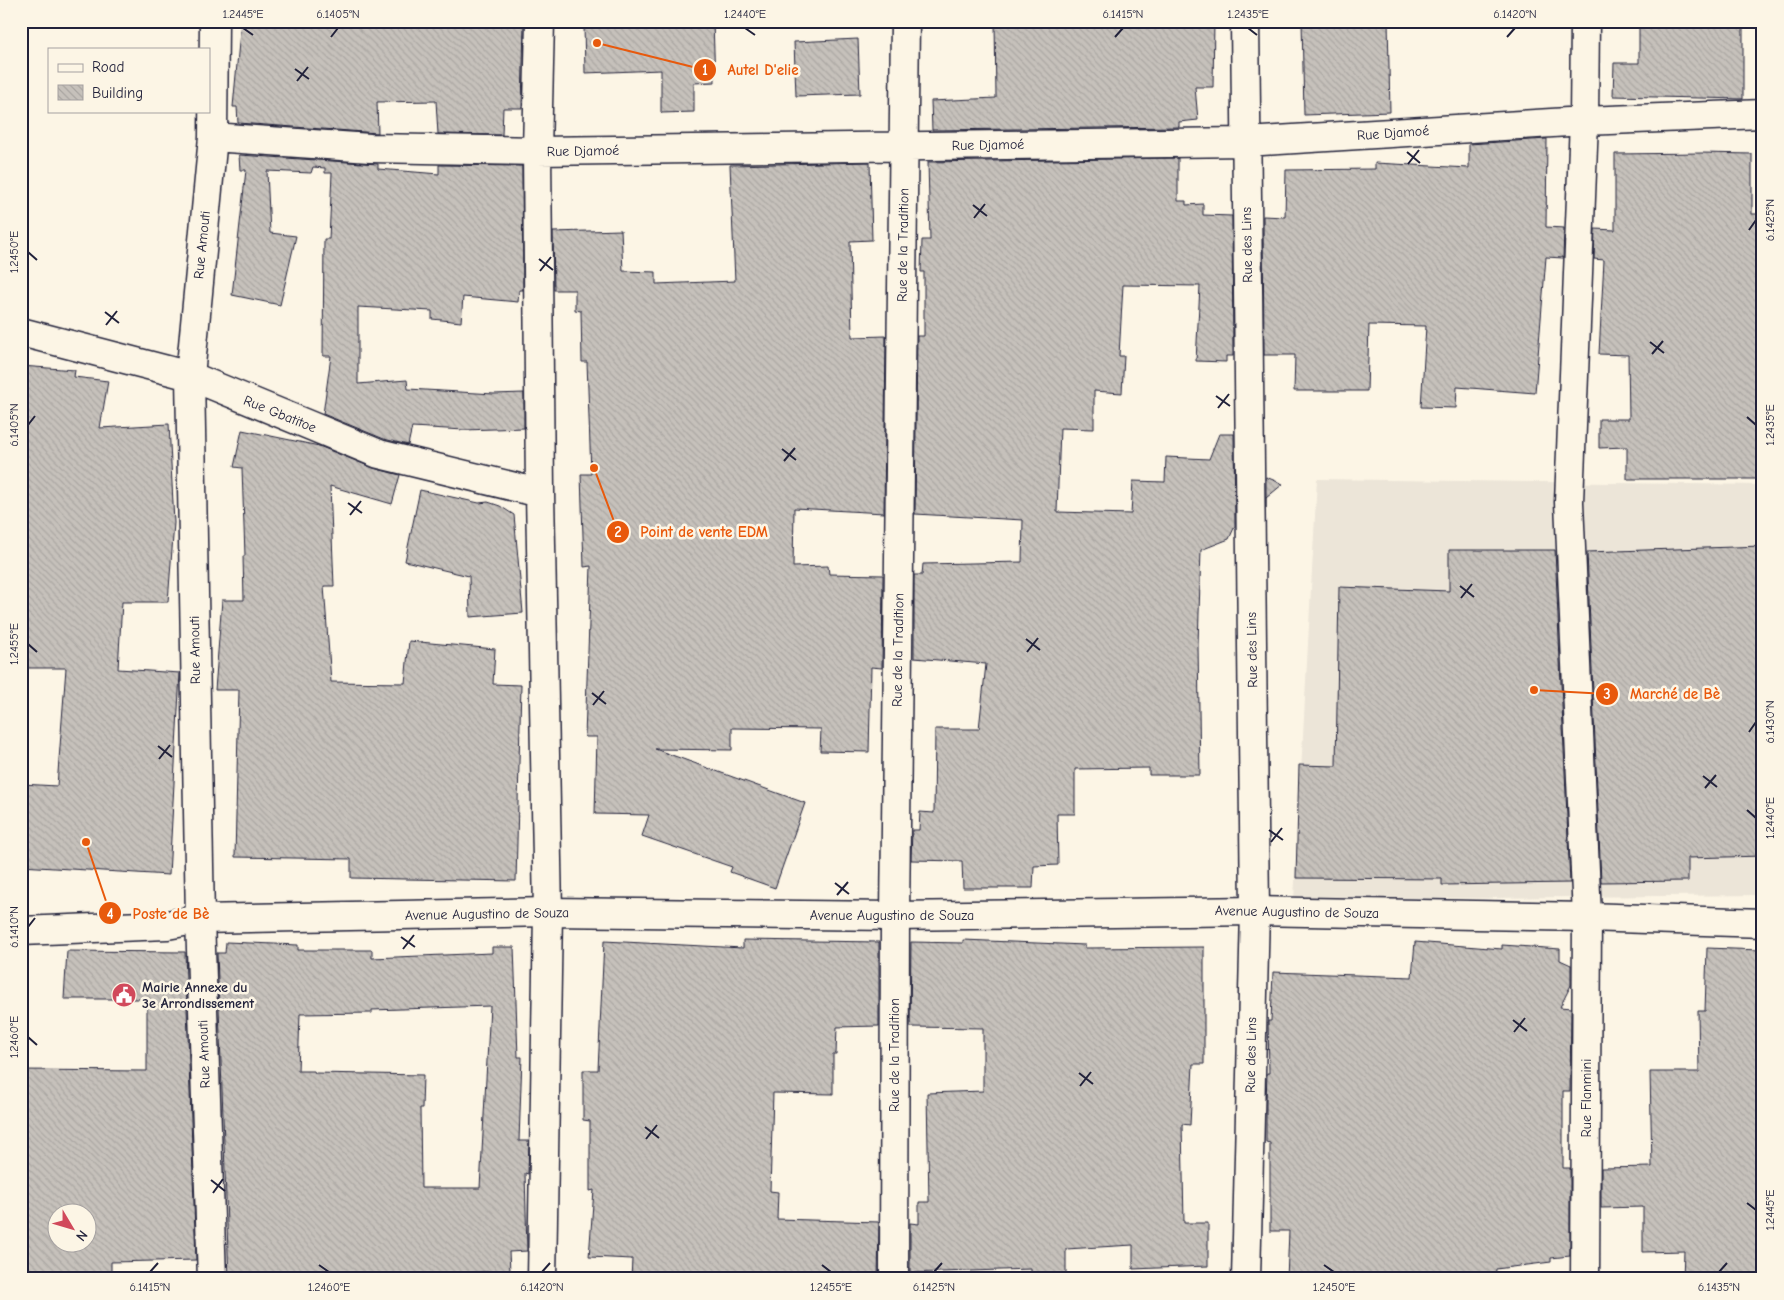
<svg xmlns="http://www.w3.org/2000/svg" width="1784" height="1300" font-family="'Comic Neue',sans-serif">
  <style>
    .built { fill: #ece5d8 }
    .building { fill: url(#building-back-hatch); stroke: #22223b; fill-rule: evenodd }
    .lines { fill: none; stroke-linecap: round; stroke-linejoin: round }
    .minor-casing { stroke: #22223b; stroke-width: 31 }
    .secondary-casing { stroke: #22223b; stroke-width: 31 }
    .minor { stroke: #fcf5e5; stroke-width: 28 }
    .secondary { stroke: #fcf5e5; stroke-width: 28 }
    .ticks { fill: none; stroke: #22223b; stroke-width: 2 }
    .labels { text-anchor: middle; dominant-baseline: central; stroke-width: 5; stroke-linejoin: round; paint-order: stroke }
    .street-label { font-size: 14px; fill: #22223b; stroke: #fcf5e5 }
    .poi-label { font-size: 14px; font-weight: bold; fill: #22223b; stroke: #fcf5e5; text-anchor: start }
    .leader { fill: none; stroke: #e8590c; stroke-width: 2 }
    .callout-dot { fill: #e8590c; stroke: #fcf5e5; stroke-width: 2 }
    .mark-label { font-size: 15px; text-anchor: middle; font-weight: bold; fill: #fff }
    .callout-label { font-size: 15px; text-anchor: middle; font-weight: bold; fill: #e8590c; stroke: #fcf5e5; stroke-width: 5; stroke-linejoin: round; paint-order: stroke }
    .neatline { fill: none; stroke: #22223b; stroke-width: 2 }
    .ticks-label { font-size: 12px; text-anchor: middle; fill: #22223b }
  </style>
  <defs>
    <pattern id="building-back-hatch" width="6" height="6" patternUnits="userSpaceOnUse" patternTransform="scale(1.25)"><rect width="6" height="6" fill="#c6c1bb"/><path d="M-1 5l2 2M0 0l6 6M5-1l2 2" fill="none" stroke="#aaa6a2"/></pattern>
  </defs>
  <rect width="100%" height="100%" fill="#fcf5e5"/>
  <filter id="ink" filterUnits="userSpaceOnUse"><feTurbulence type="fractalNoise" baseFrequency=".02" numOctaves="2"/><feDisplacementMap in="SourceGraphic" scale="10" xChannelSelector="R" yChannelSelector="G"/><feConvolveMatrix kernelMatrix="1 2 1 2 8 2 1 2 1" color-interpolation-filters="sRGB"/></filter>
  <g filter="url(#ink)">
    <path class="built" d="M1317,479l446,6v410l-469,5z"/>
    <path class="building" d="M241,21h283l-2,87h-19l-1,27 -64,-1 -2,-33 -59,1 1,31 -140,-10 -1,-16h-4z
      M667,21h46l2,61 -21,1v29l-33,1v-43l-76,3 -1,-48z
      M995,21h219l-1,66h-18l3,33 -19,2v5l-247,3 -1,-29 65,-3z
      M1302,21h86l2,91 -86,3z
      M1639,21h104v78l-130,-3 1,-33h25z
      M858,39l2,55 -64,2 -2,-54z
      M1547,139l-1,88 18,1 -1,30 -17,-1 -11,136 -78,-6 -1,21 -35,-1 5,-81 -57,-1 -2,66h-73l1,-36h-31l-1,-139 22,1 1,-47 89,-1v-6l94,5v-24z
      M1702,153l50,1v60h11v265h-136v-32l-28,1v-29h30l-1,-64 -29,-1 5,-94 -10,-1 1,-30 20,1v-76z
      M239,155l139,9v5l61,5v-9l83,1 1,124h-4l-1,12 -55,-5 -2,25 -29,-3v-8l-74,-4v77l49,-4 1,9 86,5 30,-1v35l-60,2 -52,-3 -4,18 -24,-6 -61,-25 8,-58h-8l1,-117h5l3,-66h-7v-5l-12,-1 -2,6 -44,-2 3,62 26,3 -16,69 -48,-10 14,-125h-6z
      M1178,158v43h8v4l17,-1v11l29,1 1,140h-7v6l-30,-1 4,-75 -77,-1 -4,71h5l-2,37 -28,-2v38l-34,-1 -3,84 74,2 2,-33 32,1 1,-25 43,2 10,-25h15l1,92 -6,13 -28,11 -3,95 2,130h-51v-7l-74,1v45h-18l1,51 -24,1 -1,22h-70l-1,-27 -51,-1 1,-30h7l1,-18 14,1 1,-84h44l7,-65 -72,-6v-83h8l1,-11 99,-2 1,-42 -108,-6 2,-178h7v-64h-3l1,-32h8l-2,-78z
      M870,162l2,78 -22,1 2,96 34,-1 -2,177 -90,-5 -1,59 35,-1 1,8 54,1 -1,93 -11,-1 -2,85 -49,-1 1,-22 -89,-1v22l-77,-1 150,54 -30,85 -45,-16 2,-5 -90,-31 7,-21 -54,-1 2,-77h-12l6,-171 -7,1 -3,-93h10l-4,-112h-5l-1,-51 -6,-1v-20h-21l-1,-58 68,-2 2,41 33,1v12l79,-3 -5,-116z
      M21,366l54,4 -1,7 34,4 -8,47 69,-4 5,99 -6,79h-46l-4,67 62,4 -11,202 -148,-9v-82l36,2 9,-118h-45z
      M242,430l77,16 54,22 27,7 -8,29 -62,-18 4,100h-10l7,96 74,1 4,-42 86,8 -2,35 28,1 -5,196 -165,-3v-19l-116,-2 4,-167h-24l7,-90h22l-1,-44h2l-3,-88 -8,-1z
      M1266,477l17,7 -17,14v10z
      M420,490l59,13 9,-1 12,4 14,9 9,98 -53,4 -1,-41 -64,-15z
      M1763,546v310l-75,2v23l-87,1 -14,-330z
      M1449,550h106l15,333 -128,2v-6l-146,-1 3,-113 37,1 3,-179 110,4z
      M743,940l136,2v84l-42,1 -1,27h-3v40l-60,-1 -3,98 8,1 -1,27 102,3 -1,57h-54l-1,-4 -60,-1v5h-132l1,-20 -43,-2 5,-67 -4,1v-70l-7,-1v-50h15l6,-129 139,7z
      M963,940l122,5v3l119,-1v117h-11l-3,61 -8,-1 2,99h24v43l-75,3v-24l-67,4v30h-35v-10l-121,4v-50l9,1v-22h10l-2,-109 56,-2v-63l-73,-1 1,-85 52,1z
      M226,942l72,3v5h74v8l120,-5v-6h22l4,110h4l-3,84h10l-1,33 -3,-1 2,78 -18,1 1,19 -143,5v3h-138l-12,-326h8zM490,1006l-10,182h-59l-1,-80h2l1,-33 -108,-2 -1,-2h-16l2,-57 72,-1v-3z
      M1415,942l87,7v-4l58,4v11l11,5v20l-11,22 11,1 -1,83h-7v77h7v88l-19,2v4l-55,7 -1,10h-208l2,-48h-19v-88l-4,-1v-40l1,-29h2l-1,-52h3l2,-49 139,5z
      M1707,948l53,2 -3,60h2l1,67h3v202h-80l1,-28 -41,1v-45l-42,1v-40l51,-1 -2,-95h49l-1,-61h7z
      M67,951l118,1 11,308 -85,2v17h-90v-209l126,1v-72h-83zM58,1212h30v30h-30z"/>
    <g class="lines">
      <defs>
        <path id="minor" d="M540,21l-3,130 3,342 8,419 -6,367
          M1245,21l10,890 -9,368
          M1585,21l-1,100 -15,381 18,415 -2,362
          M213,137l157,11 167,3 709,-9 338,-21 179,-7
          M21,332l169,44 189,78 161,39
          M212,1279l-12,-360 -10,-543 23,-239 1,-116
          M894,1279l1,-363 10,-895"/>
        <path id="secondary" d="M21,931l146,-6 33,-6 348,-7 347,4 360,-5 332,6 176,6"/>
      </defs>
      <use href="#minor" class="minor-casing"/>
      <use href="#secondary" class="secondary-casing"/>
      <use href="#minor" class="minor"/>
      <use href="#secondary" class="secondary"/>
    </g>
  </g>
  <path class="ticks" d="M243,28l10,7M745,28l10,7M1248,28l9,7M331,37l7,-9M1115,37l8,-9M1507,37l8,-9M295,69l14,10M297,81l11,-14M1407,152l13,11M1408,164l11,-14M973,205l14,11M974,218l11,-14M1749,230l7,-10M28,252l9,8M539,259l14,11M540,271l11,-14M105,312l14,11M106,325l11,-14M1650,342l14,11M1652,354l11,-13M1216,396l14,10M1218,408l11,-14M1747,417l9,8M28,425l7,-9M782,449l14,11M784,461l11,-13M348,503l14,10M350,515l11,-14M1460,586l14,11M1461,598l11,-14M1026,639l14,11M28,644l9,8M1027,652l11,-14M592,693l14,11M593,705l11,-14M1749,732l7,-10M158,746l14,11M159,759l11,-14M1703,776l14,11M1705,788l11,-13M1747,810l9,8M1269,830l14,10M1271,842l11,-14M835,883l14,11M837,895l11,-13M28,927l7,-9M401,937l14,10M403,949l11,-14M1513,1020l14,11M1514,1032l11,-14M28,1037l9,8M1079,1073l14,11M1080,1086l11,-14M645,1127l14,11M646,1139l11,-14M211,1180l14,11M213,1193l10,-14M1747,1203l9,7M319,1265l10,7M822,1265l9,7M1324,1265l10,7M150,1272l8,-9M542,1272l8,-9M934,1272l8,-9M1719,1272l8,-9"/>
  <defs>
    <symbol id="civic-disc" viewBox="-11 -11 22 22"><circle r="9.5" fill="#d1495b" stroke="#fcf5e5"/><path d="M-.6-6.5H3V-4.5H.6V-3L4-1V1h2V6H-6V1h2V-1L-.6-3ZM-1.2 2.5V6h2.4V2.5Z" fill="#fff"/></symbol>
  </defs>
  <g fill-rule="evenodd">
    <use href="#civic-disc" x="110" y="981" width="28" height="28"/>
  </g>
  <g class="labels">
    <g class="street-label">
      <text transform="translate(1393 133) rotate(-4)">Rue Djamoé</text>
      <text transform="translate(988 145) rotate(-1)">Rue Djamoé</text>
      <text transform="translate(583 151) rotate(-1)">Rue Djamoé</text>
      <text transform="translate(202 245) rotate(-84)">Rue Amouti</text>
      <text transform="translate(903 245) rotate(-89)">Rue de la Tradition</text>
      <text transform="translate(1247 245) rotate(-91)">Rue des Lins</text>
      <text transform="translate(280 414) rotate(22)">Rue Gbatitoe</text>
      <text transform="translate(195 650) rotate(-91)">Rue Amouti</text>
      <text transform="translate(898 650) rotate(-89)">Rue de la Tradition</text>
      <text transform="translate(1252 650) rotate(-91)">Rue des Lins</text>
      <text transform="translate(1297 912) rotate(1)">Avenue Augustino de Souza</text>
      <text transform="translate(487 914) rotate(-1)">Avenue Augustino de Souza</text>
      <text x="892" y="915">Avenue Augustino de Souza</text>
      <text transform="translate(204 1054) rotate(-92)">Rue Amouti</text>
      <text transform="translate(894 1055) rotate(-90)">Rue de la Tradition</text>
      <text transform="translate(1251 1055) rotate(-89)">Rue des Lins</text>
      <text transform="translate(1586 1098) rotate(-90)">Rue Flanmini</text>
    </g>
    <g class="poi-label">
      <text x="142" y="987">Mairie Annexe du<tspan x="142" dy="16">3e Arrondissement</tspan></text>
    </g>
  </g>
  <path class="leader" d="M597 43L705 70M594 468L618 532M1534 690L1607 694M86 842L110 913"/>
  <g class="callout-dot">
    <circle cx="597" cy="43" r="5"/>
    <circle cx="594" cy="468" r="5"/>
    <circle cx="1534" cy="690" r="5"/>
    <circle cx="86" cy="842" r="5"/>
    <circle cx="705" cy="70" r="12"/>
    <circle cx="618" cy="532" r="12"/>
    <circle cx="1607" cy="694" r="12"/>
    <circle cx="110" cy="913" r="12"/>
  </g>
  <g class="mark-label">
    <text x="705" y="75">1</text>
    <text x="618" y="537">2</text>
    <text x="1607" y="699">3</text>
    <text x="110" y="919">4</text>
  </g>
  <g class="callout-label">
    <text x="763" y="75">Autel D'elie</text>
    <text x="704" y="537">Point de vente EDM</text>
    <text x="1675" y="699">Marché de Bè</text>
    <text x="171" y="919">Poste de Bè</text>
  </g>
  <rect width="1784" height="1300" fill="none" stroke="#fcf5e5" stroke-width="55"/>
  <rect x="48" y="48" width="162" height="65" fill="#fcf5e5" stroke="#a5a1a1"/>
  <rect x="58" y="64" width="25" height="8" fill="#fcf5e5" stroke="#a5a1a1"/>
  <text x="92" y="72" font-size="15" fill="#22223b">Road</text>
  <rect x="58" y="85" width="25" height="15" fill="url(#building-back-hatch)" stroke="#a5a1a1"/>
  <text x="92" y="98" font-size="15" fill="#22223b">Building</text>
  <g transform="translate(72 1228) rotate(128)"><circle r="24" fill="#fcf5e5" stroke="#a5a1a1"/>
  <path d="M0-4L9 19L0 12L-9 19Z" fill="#d1495b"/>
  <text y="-8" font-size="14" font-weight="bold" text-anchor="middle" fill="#22223b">N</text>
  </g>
  <rect x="28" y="28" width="1728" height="1244" class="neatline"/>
  <g class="ticks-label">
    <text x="243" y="18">1.2445°E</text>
    <text x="338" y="18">6.1405°N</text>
    <text x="745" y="18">1.2440°E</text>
    <text x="1123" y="18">6.1415°N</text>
    <text x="1248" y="18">1.2435°E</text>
    <text x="1515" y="18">6.1420°N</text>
    <text transform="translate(1770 220) rotate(-90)" y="4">6.1425°N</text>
    <text transform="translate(14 252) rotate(-90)" y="4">1.2450°E</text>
    <text transform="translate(1770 425) rotate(-90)" y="4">1.2435°E</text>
    <text transform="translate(14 425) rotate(-90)" y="4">6.1405°N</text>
    <text transform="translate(14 644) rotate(-90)" y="4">1.2455°E</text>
    <text transform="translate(1770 722) rotate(-90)" y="4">6.1430°N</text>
    <text transform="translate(1770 818) rotate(-90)" y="4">1.2440°E</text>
    <text transform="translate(14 927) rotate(-90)" y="4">6.1410°N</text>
    <text transform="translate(14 1037) rotate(-90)" y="4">1.2460°E</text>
    <text transform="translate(1770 1210) rotate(-90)" y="4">1.2445°E</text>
    <text x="150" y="1291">6.1415°N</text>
    <text x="329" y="1291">1.2460°E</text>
    <text x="542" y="1291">6.1420°N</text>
    <text x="831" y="1291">1.2455°E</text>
    <text x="934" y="1291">6.1425°N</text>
    <text x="1334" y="1291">1.2450°E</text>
    <text x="1719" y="1291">6.1435°N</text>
  </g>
</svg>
